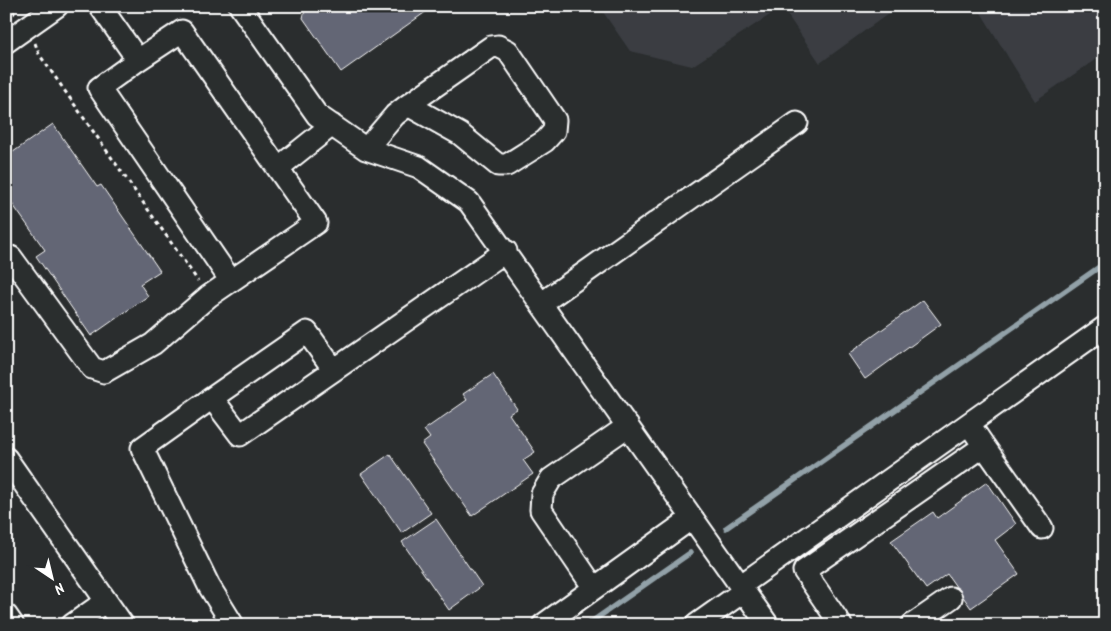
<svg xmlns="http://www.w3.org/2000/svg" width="1111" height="631" font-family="Kalam,sans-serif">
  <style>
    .built { fill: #3b3e43 }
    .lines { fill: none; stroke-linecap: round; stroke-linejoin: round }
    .stream { stroke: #92a1a8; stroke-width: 5.5 }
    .building { fill: #646675; stroke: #fff }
    .minor-casing { stroke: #fff; stroke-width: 25 }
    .path { stroke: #fff; stroke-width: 3; stroke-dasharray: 4 4; stroke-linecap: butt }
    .minor { stroke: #2a2d2e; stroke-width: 21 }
  </style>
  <rect width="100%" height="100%" fill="#2a2d2e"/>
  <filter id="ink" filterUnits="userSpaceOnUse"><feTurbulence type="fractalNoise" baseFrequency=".02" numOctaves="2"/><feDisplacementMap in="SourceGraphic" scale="10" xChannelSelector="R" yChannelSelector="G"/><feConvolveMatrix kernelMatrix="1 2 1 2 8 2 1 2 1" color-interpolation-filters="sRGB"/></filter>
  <g filter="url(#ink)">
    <path class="built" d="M604,6h295l-79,57 -38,-56 -90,59 -62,-15 -27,-39z
      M977,6h128v47l-70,48z"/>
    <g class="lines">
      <path class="stream" d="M726,528l379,-265
        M587,625l103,-72"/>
    </g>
    <path class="building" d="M306,6h128l-93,66 -38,-54z
      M53,124l44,63 4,-2 59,86 -20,13 8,12 -57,40 -55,-80 9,-6 -39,-55v-38z
      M923,300l18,24 -76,55 -17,-25z
      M493,374l24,35 -8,5 26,38 -12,8 10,14 -61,42 -50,-72 8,-6 -6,-8 43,-30 -4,-6z
      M390,454l41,59 -29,20 -41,-59z
      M987,482l29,42 -21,16 24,34 -48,34 -24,-34 -21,15 -35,-48 42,-29 4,6z
      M436,519l46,67 -33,24 -47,-68z"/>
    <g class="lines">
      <defs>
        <path id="minor" d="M240,6l77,109 49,34 53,18 50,35 299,423
          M6,42l51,-36
          M138,60l-39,28 132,193
          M366,149l29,-34 13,-10 83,-58 7,-1 10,5 47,69 -1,11 -9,10 -38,24h-9l-38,-31 -52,-29
          M278,168l54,-43
          M11,257l81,111 12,4 49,-28 56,-48 107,-73 -134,-192 -44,29 -38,-54
          M542,303l255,-180
          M212,398l95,-66 27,38
          M984,446l58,82
          M6,458l117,167
          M740,586l365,-259
          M594,588l-53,-78 1,-16 9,-15 77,-53
          M6,615l7,10
          M72,625l34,-24
          M233,625l-24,-39 -67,-138 70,-50 28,37 266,-184
          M543,625l149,-107
          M696,625l48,-34
          M841,625l-37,-54 180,-125 -15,-22
          M912,625l39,-27"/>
      </defs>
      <use href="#minor" class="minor-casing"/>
      <path class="path" d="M6,7l9,7
        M35,43l4,11 159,227"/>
      <use href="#minor" class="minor"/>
    </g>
  </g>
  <rect width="1111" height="631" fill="none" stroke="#2a2d2e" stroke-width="25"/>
  <rect x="12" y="12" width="1086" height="606" fill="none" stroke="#fff" stroke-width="2" filter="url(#ink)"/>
  <g transform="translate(52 578) rotate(145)" stroke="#2a2d2e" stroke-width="4" paint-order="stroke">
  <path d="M0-4L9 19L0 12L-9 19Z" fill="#ffffff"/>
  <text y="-8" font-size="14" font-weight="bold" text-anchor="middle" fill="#ffffff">N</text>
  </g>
</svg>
